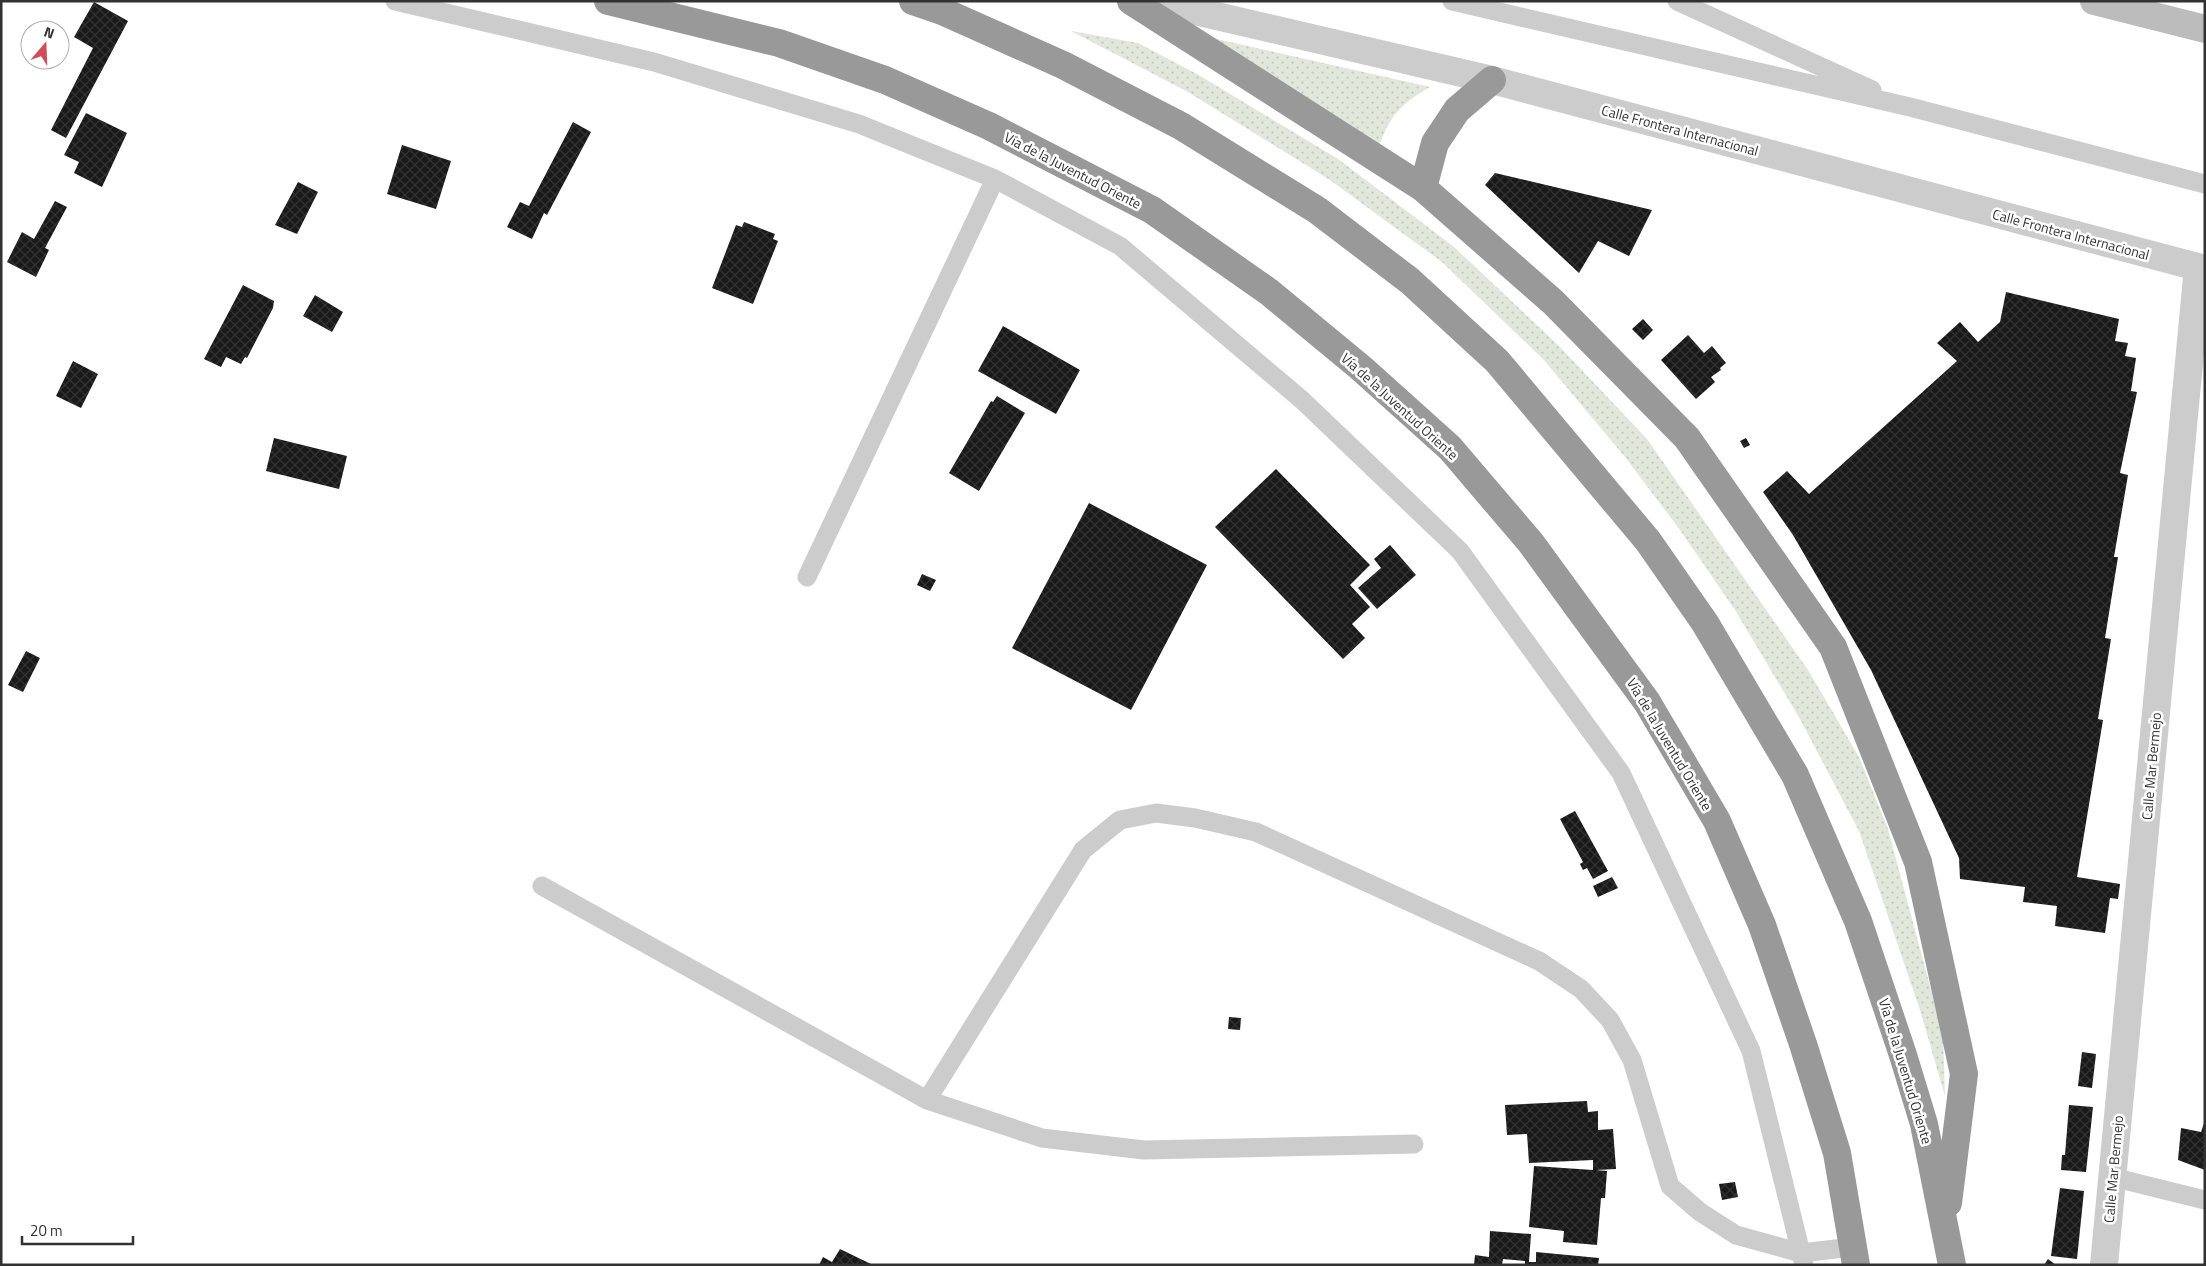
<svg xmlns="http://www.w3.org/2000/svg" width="2206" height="1266" font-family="'Titillium Web',sans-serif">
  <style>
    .grass { fill: url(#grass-dots) }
    .building { fill: url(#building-cross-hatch) }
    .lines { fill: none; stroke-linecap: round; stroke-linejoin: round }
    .lane { stroke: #ccc; stroke-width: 19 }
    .street { stroke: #ccc; stroke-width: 28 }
    .secondary { stroke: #bcbcbc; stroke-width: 28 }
    .highway { stroke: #999; stroke-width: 28 }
    .labels { text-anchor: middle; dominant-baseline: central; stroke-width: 5; stroke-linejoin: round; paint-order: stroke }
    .street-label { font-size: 14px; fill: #323232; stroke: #fff }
  </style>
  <defs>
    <pattern id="grass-dots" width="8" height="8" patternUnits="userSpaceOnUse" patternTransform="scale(1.25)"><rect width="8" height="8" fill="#e2e7dc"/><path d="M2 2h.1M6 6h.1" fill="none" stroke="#c2c7bd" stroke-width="1.8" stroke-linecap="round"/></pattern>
    <pattern id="building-cross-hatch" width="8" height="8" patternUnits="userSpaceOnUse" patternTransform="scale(1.25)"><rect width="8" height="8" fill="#191919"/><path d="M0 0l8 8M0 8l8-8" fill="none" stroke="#323232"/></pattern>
  </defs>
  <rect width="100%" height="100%" fill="#fff"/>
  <path class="grass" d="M1071,31l67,12 59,31 141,85 115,87 106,100 88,93 161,231 51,87 29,72 55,206 2,61 -25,-86 -61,-179 -59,-112 -65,-109 -55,-80 -55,-73 -82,-98 -101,-97 -112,-82 -142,-88z
    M1208,37l222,50c-29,17 -40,28 -51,60z"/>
  <path class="building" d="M94,2l34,19 -62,117 -15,-8 42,-82 -19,-11z
    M86,113l41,20 -25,54 -28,-14 5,-11 -15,-7z
    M573,122l18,10 -44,83 -3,-2 -12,26 -25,-12 13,-25 9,4z
    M402,145l49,16 -15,48 -49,-15z
    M1495,173l157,37 -23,46 -31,-15 -19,32 -94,-88z
    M298,182l20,10 -21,42 -22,-9z
    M55,201l12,6 -22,41 4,2 -13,27 -29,-15 15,-30 12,7z
    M744,222l31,12 -2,5 5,2 -25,63 -41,-16 24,-63 6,2z
    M243,285l31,16 -1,7 -26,50 -2,-1 -4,7 -15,-7 -5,10 -17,-8z
    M2006,292l113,27 -4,22 13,2 -3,13 11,2 -5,33 6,1 -17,81 8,2 -14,82h4l-13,81 6,1 -13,80 5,1 -26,157 43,7 -2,15 -8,-1 -5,35 -50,-7 2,-20 -34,-4 2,-15 -65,-8 -1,-21 -88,-188 -78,-135 -30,-43 24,-21 22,23 148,-133 -20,-18 23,-21 18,20 22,-20z
    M315,295l28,17 -11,20 -29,-16z
    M1643,319l10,11 -10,10 -11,-11z
    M1003,326l77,44 -24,44 -78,-43z
    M1688,335l16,18 8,-7 14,17 -6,5 1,2 -10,7 4,5 -19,17 -35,-39z
    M73,361l25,13 -17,34 -25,-12z
    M997,396l28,17 -46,78 -30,-18 42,-72 2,1z
    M274,438l73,18 -8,33 -73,-18z
    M1746,438l4,7 -6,3 -4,-7z
    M1276,469l94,96 -20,20 20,22 -18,17 13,14 -22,21 -128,-132z
    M1089,503l118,62 -76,145 -119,-62z
    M1390,545l26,30 -39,34 -19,-21 23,-20 -7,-9z
    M922,574l14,6 -6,11 -13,-6z
    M26,651l14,7 -17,34 -15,-7z
    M1575,811l33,60 -15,8 -6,-11 -4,2 -3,-6 3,-2 -23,-43z
    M1612,877l6,11 -20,9 -5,-11z
    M1229,1017l12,1 -1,12 -12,-1z
    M2082,1052l14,2 -4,34 -14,-2z
    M1587,1101l1,11 10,-1v19l15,-1 3,40 -20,1 11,1 -2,27h-4l-4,47 -34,-3 1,-11 -35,-4 5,-61 59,4v-10l-64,3 -2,-29 -20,1 -2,-30z
    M2069,1105l24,2 -7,65 -25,-2 1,-15h3z
    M2205,1120v50l-27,-10 3,-32 20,4z
    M1735,1182l3,15 -16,3 -3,-16z
    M2060,1188l24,3 -7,68 -26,-3z
    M1490,1231l41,3 -2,28h7v-10l63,6 -1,7h-73v-4l-22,-2 -1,6h-28l1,-10 14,2z
    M840,1249l33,16h-54l4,-8 9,5z
    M2048,1259l8,6h-12z"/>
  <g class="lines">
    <path class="lane" d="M395,1l259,61 205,62 136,55 125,67 182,154 158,151 161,222 130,278 53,214
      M1452,1l458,106 295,77
      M1677,1l195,89
      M807,577l188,-398
      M542,886l385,214 115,38 102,12 270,-6
      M927,1100l156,-250 37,-30 36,-7 39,5 61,14 283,129 42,28 29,31 22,40 38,126 30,26 36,23 65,18 52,-6
      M2112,1177l93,23"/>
    <path class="street" d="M1152,1l340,79 713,189
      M2104,1265l94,-998"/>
    <path class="secondary" d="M2094,1l111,28"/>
    <path class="highway" d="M608,1l171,42 106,37 104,46 163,84 117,82 92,76 89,80 81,95 116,159 70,119 45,104 41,119 34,109 19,112
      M913,1l29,10 121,54 118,61 136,84 93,71 87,80 151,180 57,82 90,152 63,146 45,134 21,69 28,141
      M1131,1l292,187 130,114 134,136 146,209 85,215 46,212 -16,129
      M1423,188l12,-45 22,-33 35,-30"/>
  </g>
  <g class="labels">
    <g class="street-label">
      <text transform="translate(1680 130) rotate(15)">Calle Frontera Internacional</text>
      <text transform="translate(1073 170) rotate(27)">Vía de la Juventud Oriente</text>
      <text transform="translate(2071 234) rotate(15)">Calle Frontera Internacional</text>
      <text transform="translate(1400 406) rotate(42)">Vía de la Juventud Oriente</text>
      <text transform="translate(1670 744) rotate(59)">Vía de la Juventud Oriente</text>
      <text transform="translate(2151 766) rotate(-85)">Calle Mar Bermejo</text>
      <text transform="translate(1906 1071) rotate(73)">Vía de la Juventud Oriente</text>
      <text transform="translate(2113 1169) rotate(-85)">Calle Mar Bermejo</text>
    </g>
  </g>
  <rect width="2206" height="1266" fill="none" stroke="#323232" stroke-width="5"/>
  <g transform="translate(45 45) rotate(19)"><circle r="24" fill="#ffffff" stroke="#adadad"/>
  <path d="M0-4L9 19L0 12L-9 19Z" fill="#d14b5a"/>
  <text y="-8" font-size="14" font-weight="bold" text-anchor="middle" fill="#323232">N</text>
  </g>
  <path d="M22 1236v8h111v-8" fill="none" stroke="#323232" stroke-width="2.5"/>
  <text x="30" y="1236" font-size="15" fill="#323232" stroke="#ffffff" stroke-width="4" paint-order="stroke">20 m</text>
</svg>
